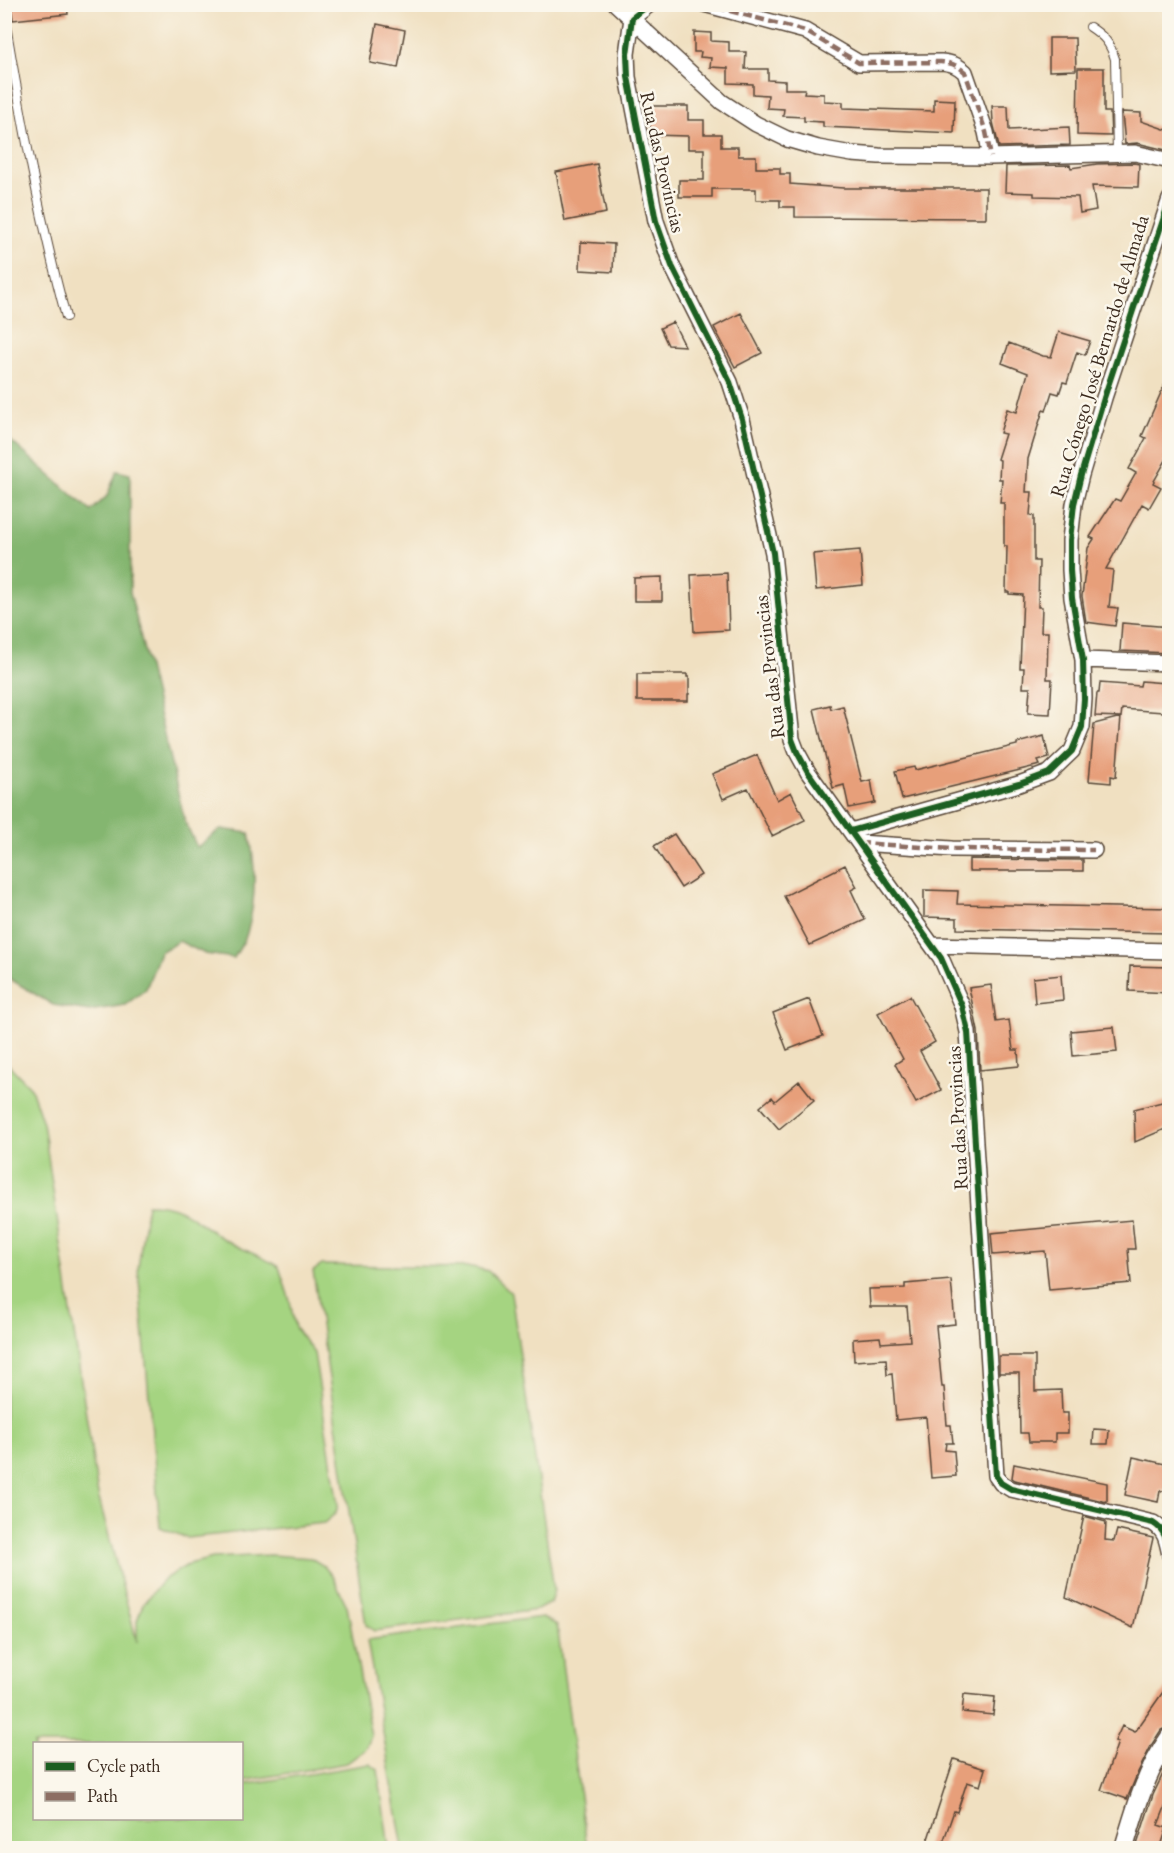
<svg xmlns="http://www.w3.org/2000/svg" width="1174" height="1853" font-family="'EB Garamond',serif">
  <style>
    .green { fill: #a5d481; stroke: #707f50; stroke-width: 1.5 }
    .forest { fill: #84b66f; stroke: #607046; stroke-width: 1.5 }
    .building { fill: #e79f7a }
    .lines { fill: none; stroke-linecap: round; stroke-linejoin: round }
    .service-casing { stroke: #564536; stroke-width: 10 }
    .minor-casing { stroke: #564536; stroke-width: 18 }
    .tertiary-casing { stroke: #564536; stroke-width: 21 }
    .service { stroke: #fff; stroke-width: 8 }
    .minor { stroke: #fff; stroke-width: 15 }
    .tertiary { stroke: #fff; stroke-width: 18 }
    .quiet { stroke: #8d6e63; stroke-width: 4.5; stroke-dasharray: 9 4.5; stroke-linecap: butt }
    .cycleway-casing { stroke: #fbf7ec; stroke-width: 10 }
    .cycleway { stroke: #1b5e20; stroke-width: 6 }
    .labels { text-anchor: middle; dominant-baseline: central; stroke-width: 5; stroke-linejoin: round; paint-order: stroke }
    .street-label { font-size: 20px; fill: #3b2a1e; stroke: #fbf7ec }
  </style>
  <rect width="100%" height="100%" fill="#fbf7ec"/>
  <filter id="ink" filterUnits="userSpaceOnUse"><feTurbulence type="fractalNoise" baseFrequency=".0167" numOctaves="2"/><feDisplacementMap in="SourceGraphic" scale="12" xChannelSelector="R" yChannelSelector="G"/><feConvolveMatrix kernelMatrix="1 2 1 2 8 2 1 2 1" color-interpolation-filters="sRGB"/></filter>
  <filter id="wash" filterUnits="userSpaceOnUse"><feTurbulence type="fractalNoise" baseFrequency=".008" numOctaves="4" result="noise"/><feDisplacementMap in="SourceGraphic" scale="24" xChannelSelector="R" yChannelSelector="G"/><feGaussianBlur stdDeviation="1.35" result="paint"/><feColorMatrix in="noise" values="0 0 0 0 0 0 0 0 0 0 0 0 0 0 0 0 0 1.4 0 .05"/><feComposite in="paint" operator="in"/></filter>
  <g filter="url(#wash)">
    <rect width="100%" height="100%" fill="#f0e0c1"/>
    <path class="green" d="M4,1060l27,28 12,35 55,372 39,147v-21l6,-17 21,-25 25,-15 24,-6 57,-3 41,3 13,8 8,10 15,30 24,130 -5,13 -19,14 -105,18v-37h-208v74h208v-33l128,-21 8,6 11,78h-384z
      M147,1204c40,0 47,18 78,36 18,10 37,16 54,27l11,34 5,27 19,25 24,152 -2,8 -12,10 -137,15 -27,-11 -22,-259z
      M322,1265l150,2 16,4 23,22 43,297 -4,13 -13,7 -163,21 -8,-6 -53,-354z
      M542,1617l15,8 30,223h-184l-36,-208z"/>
    <path class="forest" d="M4,435l87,76 16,-15 10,-25 13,3v118l55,230 12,25 24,-18 28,4c7,32 7,68 -2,100 -2,8 -9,17 -13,25l-29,-4 -26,-13 -19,11 -14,37 -21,16 -36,6 -36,-6 -48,-29z"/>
    <g id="blocks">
      <path class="building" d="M11,4h56l1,10 -55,6z
        M377,24l28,6 -7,38 -28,-5z
        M694,32l17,1v8l18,1v10h17l-1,17h23v11l17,1v8h20l-1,4 20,1v7l19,1v6l91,3v-12l21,1 -1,33 -131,-6v-5l-19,-1v-4l-21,-1 1,-7 -17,-1 1,-13 -15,-1v-10l-25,-1v-15l-18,-1 1,-9 -11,-1 1,-5h-7z
        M1049,38h26l1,32 -27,1z
        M1078,68h26v44h6l1,24 -34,-1z
        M650,106h38v14h16v14h17v13h17v9h18v12h24v6h10v10l53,4h143v30l-191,-1v-10h-15v-7h-24v-11h-44v8h-33v-17h25v-31h-16v-13l-38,-1z
        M992,106h16l1,24 60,-3 1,18 -71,2 -6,-25z
        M1122,112l19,1v8l29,10v20l-33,-8 -12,1z
        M1134,163l5,1 -1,23 -46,-1 4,24 -16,3 -2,-16 -44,-1v-3l-29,-1 1,-26 64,-1 1,3 26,-4z
        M597,164l9,49 -41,8 -9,-49z
        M581,242l33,2 -1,28 -33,-2z
        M741,313l21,40 -27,14 -21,-40z
        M673,322l12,24 -17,-1 -8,-17z
        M1059,332l31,9 -5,14 -8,-3 -10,31 -4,-1 -4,12 -7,-2 -6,19 -3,-1 -15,49 -2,33h6l-2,23 4,1v45h5l-1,46h4l-1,25h7l-1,47h5l-2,35 -22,-1 2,-25h-7l1,-20h-4l3,-73 -14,-1v-2h-3l1,-46h-3v-43h-4l2,-24h-3l1,-19 -3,-1 8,-25 -5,-1 7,-24 10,3 11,-39 -26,-10 7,-20 34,13 8,1z
        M1170,372v81l-17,30 8,4 -12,21 -7,-4 -36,65 7,1 -4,37 9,1 -3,18 -29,-4 -4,-26 6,-48 6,-9 -4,-2 25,-38 5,2 16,-28 -7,-4 17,-31 -4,-2z
        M860,550l3,35 -47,5 -3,-36z
        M727,573l2,57 -35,2 -3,-57z
        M662,577v24h-28v-23z
        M1122,623l48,4v26l-50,-2z
        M637,674h50v3h2v17h-1v7h-51z
        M1141,681l24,2 -2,29 -41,-3 -1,8 -26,-1 2,-23h2l1,-10 40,3z
        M830,705l1,4 12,-3 19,76 9,-2 4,23 -26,5 -5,-23 -11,3 -19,-79z
        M1121,717l-5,60 -5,-1v7l-22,-2 5,-57z
        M1044,736l5,22 -11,3 2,4 -138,34 -7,-28 19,-4 1,3 102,-25v-2z
        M757,755l20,45 14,-8 14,28 -33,16 -24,-48 -25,11 -11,-25z
        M674,834l27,41 -20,13 -27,-42z
        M969,859l114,1v11h-114z
        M845,865l12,22 -6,3 14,30 -55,25 -26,-49z
        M924,890l34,1 -1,13 213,4v25l-213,-4v-11l-33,-1z
        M1130,966l40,1v26l-41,-2z
        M1061,975l2,25 -28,3 -2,-25z
        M991,985l5,37 13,-2 4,30h5l1,16 -39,4 -2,-39 -9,-43z
        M910,996l25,46 -15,9 21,39 -25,13 -21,-39 8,-5 -25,-46z
        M809,999l14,37 -36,14 -14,-37z
        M1114,1027l3,25 -44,4 -2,-25z
        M799,1081l15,19 -35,29 -19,-22 12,-10 3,4z
        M1170,1100v27l-35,15 -1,-33z
        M1132,1220l3,29h-7l3,34 -82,7 -4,-39 -52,4 -2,-22z
        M951,1280l4,44 -19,2 6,61h2l3,38h4l2,18h-7l-1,7 9,1 2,25 -25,2 -5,-61 -30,3 -4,-46 -5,1 -1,-16 -32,2 -1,-22 27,-2 1,6 29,-2 -3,-34h-37l-1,-18 36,-1v-4z
        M999,1356h36v35l26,-1 1,23h6v20h-13v9h-26l-1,-9h-8l-1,-60h-20z
        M1094,1429l15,1 -1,14h-15z
        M1133,1457l37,8v25l-10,1 -2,11 -33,-7z
        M1014,1464l93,19v19l-92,-22 -3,-2z
        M1084,1516l22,6 -1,18 9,1 3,-11 36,8 -20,90 -67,-31z
        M1170,1682v44l-9,4 -9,14 -14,28 -11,27 -26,-9 17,-48 -3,-1 7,-15 13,6z
        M964,1694l31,3 -2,18 -31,-3z
        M954,1759l31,10 -5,17 -13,-4 -10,30 -3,-1 -13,37h-16z
        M1170,1759v36l-12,30 9,3 -6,18 -5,-2 -2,4h-18l17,-53z"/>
    </g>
  </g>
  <g filter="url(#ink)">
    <use href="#blocks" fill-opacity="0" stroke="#564536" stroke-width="1.5"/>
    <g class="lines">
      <defs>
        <path id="service" d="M4,13c17,102 35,204 62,304
          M1090,27c14,9 20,16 25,32l2,94"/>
        <path id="minor" d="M616,4l106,98 34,22 31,15 31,9 34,6 27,2 112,1 144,-4 35,8
          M650,4l-18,14 -5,36 1,23 28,144 16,45 58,116 12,37 31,134 19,186 5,13 11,20 133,186 21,48 6,26 28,444 5,7 10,6 142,34c13,8 14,18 17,32
          M704,4l101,27 54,32 82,-1c11,1 16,3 24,10l21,60 5,25
          M1083,660l87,3
          M851,831l168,-47 30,-11 23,-22 10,-24 2,-28 -1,-39 -11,-62 -2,-28v-30l4,-36 7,-29 23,-77 66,-199
          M859,843l93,6 142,1
          M932,945l238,6"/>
        <path id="tertiary" d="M1124,1848c11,-38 22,-77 46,-111"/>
      </defs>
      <use href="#service" class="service-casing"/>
      <use href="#minor" class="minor-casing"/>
      <use href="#tertiary" class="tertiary-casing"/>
      <use href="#service" class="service"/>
      <use href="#minor" class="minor"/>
      <use href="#tertiary" class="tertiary"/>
      <path class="quiet" d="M704,4l101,27 54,32 82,-1c11,1 16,3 24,10l21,60 5,25
        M859,843l93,6 142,1"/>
      <defs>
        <path id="cycleway" d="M650,4l-18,14 -5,36 1,23 28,144 16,45 58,116 12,37 31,134 19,186 5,13 11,20 133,186 21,48 6,26 28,444 5,7 10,6 142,34c13,8 14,18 17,32
          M851,831l168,-47 30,-11 23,-22 10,-24 2,-28 -1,-39 -11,-62 -2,-28v-30l4,-36 7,-29 23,-77 66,-199"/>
      </defs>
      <use href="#cycleway" class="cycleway-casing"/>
      <use href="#cycleway" class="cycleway"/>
    </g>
  </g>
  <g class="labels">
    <g class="street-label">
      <text transform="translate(663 162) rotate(77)">Rua das Provincias</text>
      <text transform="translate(1099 356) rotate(-73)">Rua Cónego José Bernardo de Almada</text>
      <text transform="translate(769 667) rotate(-97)">Rua das Provincias</text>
      <text transform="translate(957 1118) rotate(-93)">Rua das Provincias</text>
    </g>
  </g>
  <rect width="1174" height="1853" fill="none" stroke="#fbf7ec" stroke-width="24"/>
  <rect x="33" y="1742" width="210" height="78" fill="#fbf7ec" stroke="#aea59a" stroke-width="1.5"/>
  <rect x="45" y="1762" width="30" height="9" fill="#1b5e20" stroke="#aea59a" stroke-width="1.5"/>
  <text x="87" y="1772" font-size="18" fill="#3b2a1e">Cycle path</text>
  <rect x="45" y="1792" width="30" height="9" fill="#8d6e63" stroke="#aea59a" stroke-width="1.5"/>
  <text x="87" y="1802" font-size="18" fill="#3b2a1e">Path</text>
</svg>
